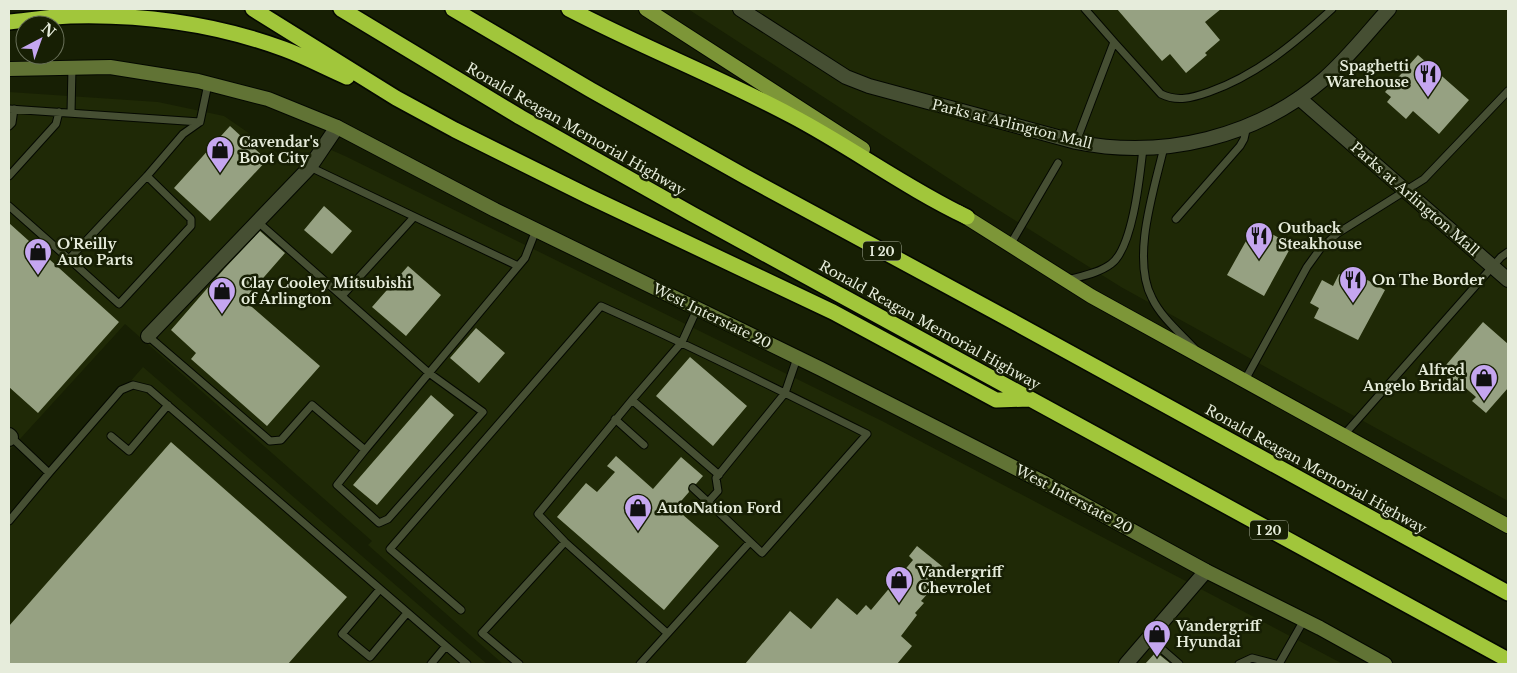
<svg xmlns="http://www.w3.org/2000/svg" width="1517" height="673" font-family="'Libre Baskerville',serif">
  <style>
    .built { fill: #1f2906 }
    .building { fill: #96a182 }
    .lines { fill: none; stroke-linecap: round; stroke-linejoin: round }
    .service-casing { stroke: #040800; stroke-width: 9 }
    .minor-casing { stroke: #040800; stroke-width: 16 }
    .secondary-casing { stroke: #040800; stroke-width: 16 }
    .primary-casing { stroke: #040800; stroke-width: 16 }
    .motorway-casing { stroke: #040800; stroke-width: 18 }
    .service { stroke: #464f33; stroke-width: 7 }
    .minor { stroke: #464f33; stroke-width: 14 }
    .secondary { stroke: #617335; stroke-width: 14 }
    .primary { stroke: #7d9638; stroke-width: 14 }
    .motorway { stroke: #a1c63b; stroke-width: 15 }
    .labels { text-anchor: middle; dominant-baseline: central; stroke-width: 5; stroke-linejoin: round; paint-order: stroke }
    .shield { fill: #171f04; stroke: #a8ae9a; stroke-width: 1 }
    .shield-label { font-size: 12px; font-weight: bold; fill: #e6ecdb }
    .poi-label { font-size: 14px; font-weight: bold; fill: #e6ecdb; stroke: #171f04; text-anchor: start }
    .street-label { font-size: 14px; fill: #e6ecdb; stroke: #171f04 }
  </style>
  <rect width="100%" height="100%" fill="#171f04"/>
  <path class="built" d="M688,9h820v492l-387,-214 -156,-98z
    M9,92l149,10 66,14 55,38 18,-19 48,21 539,266 459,242h-840l-135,-119 4,-4 -247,-217 -116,127z
    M143,367l344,297h-478v-144z"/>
  <path class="building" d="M1117,9h104l-16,13 15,18 -15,13 2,2 -21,18 -16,-19 -8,7z
    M1418,55l51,45 -30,34 -26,-23 -7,8 -19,-17 4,-5 -6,-5z
    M230,126l37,34 -57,61 -36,-33z
    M324,206l28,25 -20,23 -28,-24z
    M9,223l110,99 -81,91 -29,-26z
    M1255,225l37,20 -28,51 -37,-21z
    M260,231l25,22 -41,47 76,66 -53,60 -76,-67 5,-6 -25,-23 53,-61z
    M408,266l33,29 -35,41 -34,-29z
    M1355,273l30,17 -27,50 -44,-22 5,-10 -9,-5 12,-23 11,6 6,-12 12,7z
    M1483,322l25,22v44l-22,25 -14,-12 4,-4 -21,-18 -3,3 -12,-10z
    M476,328l29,25 -26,30 -29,-25z
    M690,357l57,49 -34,40 -57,-50z
    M431,395l23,20 -77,90 -24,-20z
    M171,442l176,155 -59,67h-279v-38z
    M616,456l37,33 28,-32 22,19 -7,8 -4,-1 -3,2 -1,4 1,3 -14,16 44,38 -55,64 -107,-93 29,-34 11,9 18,-20 -8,-6z
    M917,546l26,21 -8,10 2,1 -8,11 2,1 -10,11 3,2 -9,10 2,2 -16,21 11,10 -15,18h-152l45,-53 21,18 26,-31 20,17 9,-10 5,5 42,-50 -4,-4z
    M1156,652l15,12h-26z"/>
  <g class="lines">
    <defs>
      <path id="service" d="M1114,42l47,52c16,8 31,4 48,-2 48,-17 86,-49 123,-83
        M9,109l191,13
        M71,113l1,-46
        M9,126l3,-3 2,-14
        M1076,142l38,-100 -29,-33
        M1164,147c-10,43 -33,111 -12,151 9,19 28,35 42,50
        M310,167l208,99
        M9,176l47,-52 3,-12
        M9,206l60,53 78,-83 36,-42 17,-12 8,-38
        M1176,219l64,-73 4,-7 3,-13
        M258,222l171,151 96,-115 11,-28
        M1010,245l48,-82
        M69,259l50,45 72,-78v-7l-44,-43
        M1068,280c14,-4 31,-7 43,-16 22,-16 29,-89 32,-116
        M342,296l72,-79
        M148,336l122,105 11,-1 31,-35 53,45 -28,35 42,38 9,-4 95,-107 -54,-39 -64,77
        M1245,380l62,-113 13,-18 18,-16 86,-54 84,-88
        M632,400l87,75
        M615,419l29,26
        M111,436l18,15 39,-46
        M1343,436l158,-179 7,-5
        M11,437l38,36 72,-83 12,-5 16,4 297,257
        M693,488l15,14
        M9,521l40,-48
        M380,589l-38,45 28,23 37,-44
        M461,610l-71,-61 211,-243c90,40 178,84 266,128l-105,119 -54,-51 10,-11 -2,-13 69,-85 12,-35
        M667,633l-102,-91 -27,-28 94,-114 50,-58 15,-33
        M1149,638l30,26
        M431,664l15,-18 21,18
        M519,664l-37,-31 83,-91
        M640,664l110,-122
        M1239,664l13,-6 23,6
        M1279,664l25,-44"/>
      <path id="minor" d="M740,9l106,68 23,9 207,56c87,18 181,-5 248,-63 24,-21 44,-47 65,-70
        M1299,98l209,182
        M148,336l162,-169 27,-40
        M9,435l2,2 -2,2
        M1126,664l80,-93"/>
      <path id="secondary" d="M9,69l101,-2 88,14 70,18 69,28 158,83 326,159 222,113 163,89 114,57 65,36"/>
      <path id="primary" d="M646,9l217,140
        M958,212l133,84 417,230"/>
      <path id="motorway" d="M253,9l143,89 59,32 133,66 245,116 163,88 33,-1
        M341,9l179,108 172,97 816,446
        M453,9l138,81 155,87 255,138 507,278
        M569,9c73,38 150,68 223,107 59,31 114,72 175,101
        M9,22c20,-2 40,-5 61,-6 72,-2 146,8 214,33 22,8 42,19 63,28"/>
    </defs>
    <use href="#service" class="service-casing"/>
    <use href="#minor" class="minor-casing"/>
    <use href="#secondary" class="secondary-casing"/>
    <use href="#primary" class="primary-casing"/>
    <use href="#motorway" class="motorway-casing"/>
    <use href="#service" class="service"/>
    <use href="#minor" class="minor"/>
    <use href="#secondary" class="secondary"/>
    <use href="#primary" class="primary"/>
    <use href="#motorway" class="motorway"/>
  </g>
  <defs>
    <symbol id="restaurant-pin" viewBox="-11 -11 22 30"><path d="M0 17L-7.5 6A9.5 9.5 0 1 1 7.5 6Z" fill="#c5a6f0" stroke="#171f04"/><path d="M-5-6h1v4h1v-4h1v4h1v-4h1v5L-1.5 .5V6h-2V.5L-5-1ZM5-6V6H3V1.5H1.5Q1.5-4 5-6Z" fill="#111"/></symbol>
    <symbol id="shop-pin" viewBox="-11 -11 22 30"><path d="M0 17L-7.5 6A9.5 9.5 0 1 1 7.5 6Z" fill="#c5a6f0" stroke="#171f04"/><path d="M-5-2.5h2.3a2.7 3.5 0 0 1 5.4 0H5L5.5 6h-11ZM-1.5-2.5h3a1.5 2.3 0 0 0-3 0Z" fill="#111"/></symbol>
  </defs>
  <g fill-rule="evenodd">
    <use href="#restaurant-pin" x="1412" y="58" width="32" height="43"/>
    <use href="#shop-pin" x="204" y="134" width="32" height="43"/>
    <use href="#restaurant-pin" x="1243" y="220" width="32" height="43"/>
    <use href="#shop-pin" x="22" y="236" width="32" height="43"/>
    <use href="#restaurant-pin" x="1337" y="264" width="32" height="43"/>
    <use href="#shop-pin" x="206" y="275" width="32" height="43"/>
    <use href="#shop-pin" x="1468" y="362" width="32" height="43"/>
    <use href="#shop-pin" x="622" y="492" width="32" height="43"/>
    <use href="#shop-pin" x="883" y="564" width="32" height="43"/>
    <use href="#shop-pin" x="1141" y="618" width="32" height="43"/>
  </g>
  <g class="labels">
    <g class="shield">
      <rect x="863" y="241.5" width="38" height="19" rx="4"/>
      <rect x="1250" y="520.5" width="38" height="19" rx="4"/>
    </g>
    <g class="shield-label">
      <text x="882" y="251">I 20</text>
      <text x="1269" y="530">I 20</text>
    </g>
    <g class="poi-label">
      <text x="1409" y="66" text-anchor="end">Spaghetti<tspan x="1409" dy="16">Warehouse</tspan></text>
      <text x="239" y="142">Cavendar's<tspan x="239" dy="16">Boot City</tspan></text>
      <text x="1278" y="228">Outback<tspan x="1278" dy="16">Steakhouse</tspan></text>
      <text x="57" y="244">O'Reilly<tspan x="57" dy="16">Auto Parts</tspan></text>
      <text x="1372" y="280">On The Border</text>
      <text x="241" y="283">Clay Cooley Mitsubishi<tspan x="241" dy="16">of Arlington</tspan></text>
      <text x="1465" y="370" text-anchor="end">Alfred<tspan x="1465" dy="16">Angelo Bridal</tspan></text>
      <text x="657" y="508">AutoNation Ford</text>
      <text x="918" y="572">Vandergriff<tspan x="918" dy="16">Chevrolet</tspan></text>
      <text x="1176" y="626">Vandergriff<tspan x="1176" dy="16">Hyundai</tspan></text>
    </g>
    <g class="street-label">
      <text transform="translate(1012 124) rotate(14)">Parks at Arlington Mall</text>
      <text transform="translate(576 129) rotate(30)">Ronald Reagan Memorial Highway</text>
      <text transform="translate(1415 199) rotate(41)">Parks at Arlington Mall</text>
      <text transform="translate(712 316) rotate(26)">West Interstate 20</text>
      <text transform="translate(930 325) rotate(29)">Ronald Reagan Memorial Highway</text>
      <text transform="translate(1316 469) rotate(29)">Ronald Reagan Memorial Highway</text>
      <text transform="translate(1074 499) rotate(28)">West Interstate 20</text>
    </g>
  </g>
  <rect width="1517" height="673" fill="none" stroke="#e6ecdb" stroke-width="20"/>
  <g transform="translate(40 40) rotate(41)"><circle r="24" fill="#171f04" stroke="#6a715a"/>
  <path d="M0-4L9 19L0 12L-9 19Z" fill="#c5a6f0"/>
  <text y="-8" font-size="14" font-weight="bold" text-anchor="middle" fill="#e6ecdb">N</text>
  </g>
</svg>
